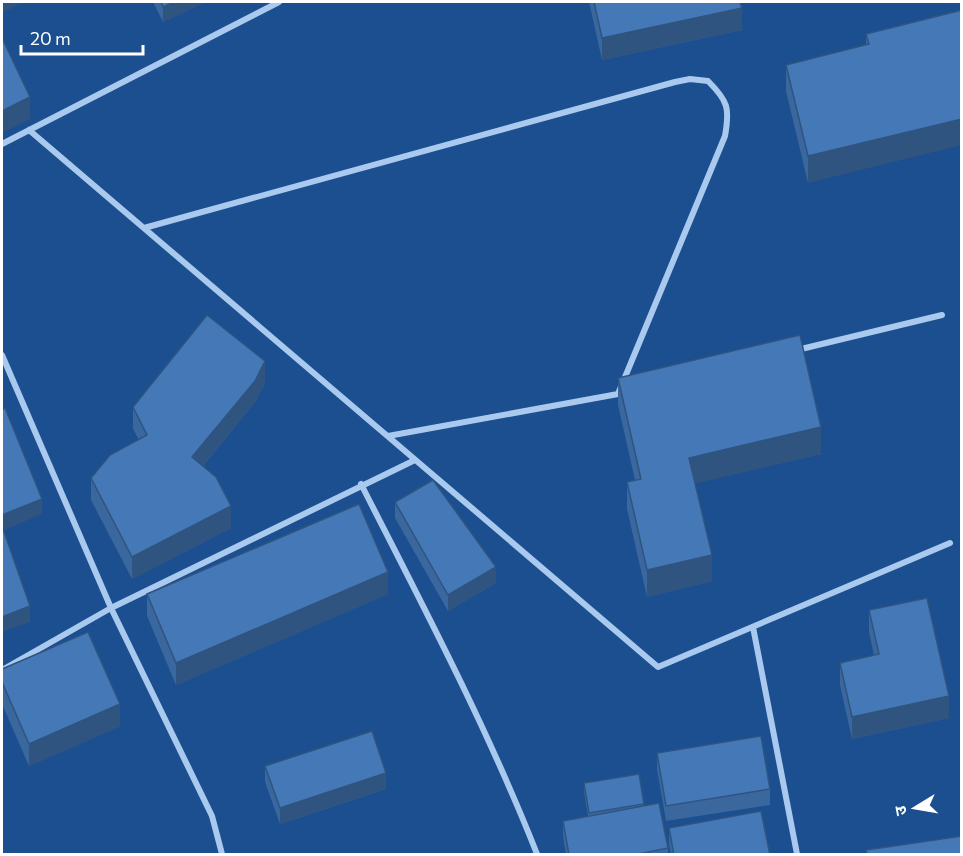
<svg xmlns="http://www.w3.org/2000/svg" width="963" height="856" font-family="Commissioner,'Noto Sans Devanagari',sans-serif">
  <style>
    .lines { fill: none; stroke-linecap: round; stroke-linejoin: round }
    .minor { stroke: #a9c9ee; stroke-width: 6 }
    .wall { fill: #3a679d }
    .shaded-wall { fill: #305480 }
    .building { fill: #4478b7; stroke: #305480; stroke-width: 1.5 }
  </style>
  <rect width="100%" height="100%" fill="#1b4f8f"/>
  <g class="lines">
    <path class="minor" d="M29,130l629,537 292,-124
      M2,144l277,-142
      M144,228l531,-146 15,-3 18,2c20,20 22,27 17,55l-107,258 -230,42
      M797,350l145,-35
      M2,355l109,253 -109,62
      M361,484c62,122 126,243 176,370
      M753,627l44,227
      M222,854l-10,-38 -101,-208 304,-148"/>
  </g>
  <path class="wall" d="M153,2h52l-42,20z
    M589,2h151l2,28 -140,30z
    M962,10l-154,173 -22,-92v-26l80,-20v-11z
    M618,378l203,76 -126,29 17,98 -65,16 -20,-88v-27l8,-2 -17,-75z
    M265,383l-10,19 -52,64 28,62 -99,51 -41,-79v-22l48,-38 -6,-11v-22z
    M395,502l101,81 -48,28 -53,-93z
    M147,594h241l-212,91 -29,-69z
    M869,610l80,108 -97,21 -12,-54v-22l34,-8 -5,-23z
    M2,669l118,57 -91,40 -27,-62z
    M657,753l113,36v16l-104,16 -9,-52z
    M265,766l121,23 -106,35 -15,-42z
    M584,783l60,21v2l24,42v7h-102l-3,-19v-15l25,-5 -4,-24z
    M669,828l101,27h-99l-2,-11z"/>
  <path class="shaded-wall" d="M2,2h22l-22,11z
    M174,2h31l-42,20v-15z
    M742,8v22l-140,30v-22z
    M30,97v22l-28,14v-22z
    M962,119v26l-154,38v-27z
    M265,361v22l-10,19 -63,77v-22z
    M821,427v27l-132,31v-27z
    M42,499v15l-40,17v-16z
    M231,506v22l-99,51v-22z
    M712,555v26l-65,16v-27z
    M496,567v16l-48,28v-16z
    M388,572v22l-212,91v-22z
    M30,606v16l-28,10v-15z
    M949,696v22l-97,21v-22z
    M120,704v22l-91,40v-22z
    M386,773v16l-106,35v-16z"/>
  <path class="building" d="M161,2h13l-11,5z
    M594,2h146l2,6 -140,30z
    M962,10v109l-154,37 -22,-91 83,-21 -3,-10z
    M2,38l28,59 -28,14z
    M207,315l58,46 -10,20 -63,76 24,20 15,29 -99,51 -41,-79 19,-23 37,-20 -14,-28z
    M800,335l21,92 -132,31 23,97 -65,15 -20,-88 14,-3 -23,-101z
    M5,408l37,91 -40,16v-105z
    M433,480l63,87 -48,28 -53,-93z
    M359,504l29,68 -212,91 -29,-69z
    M2,526l28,80 -28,11z
    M927,598l22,98 -97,21 -12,-54 39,-9 -10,-44z
    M88,632l32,72 -91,40 -27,-62v-13z
    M372,731l14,42 -106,35 -15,-42z
    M761,736l9,53 -104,17 -9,-53z
    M639,774l5,30 -55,9 -5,-30z
    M659,803l9,45 -34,7h-65l-6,-34z
    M761,811l9,44h-96l-5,-27z
    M962,836v19h-95l-1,-5z"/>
  <rect width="963" height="856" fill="none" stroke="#ffffff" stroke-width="6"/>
  <g transform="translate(915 808) rotate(259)" stroke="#1b4f8f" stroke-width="4.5" paint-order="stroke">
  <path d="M0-4.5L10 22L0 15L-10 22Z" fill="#ffffff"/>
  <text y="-9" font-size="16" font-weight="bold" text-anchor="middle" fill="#ffffff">उ</text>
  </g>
  <path d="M21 45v9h122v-9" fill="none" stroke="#ffffff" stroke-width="3"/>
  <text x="30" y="45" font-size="18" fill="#ffffff" stroke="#1b4f8f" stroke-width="4.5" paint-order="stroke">20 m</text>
</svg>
